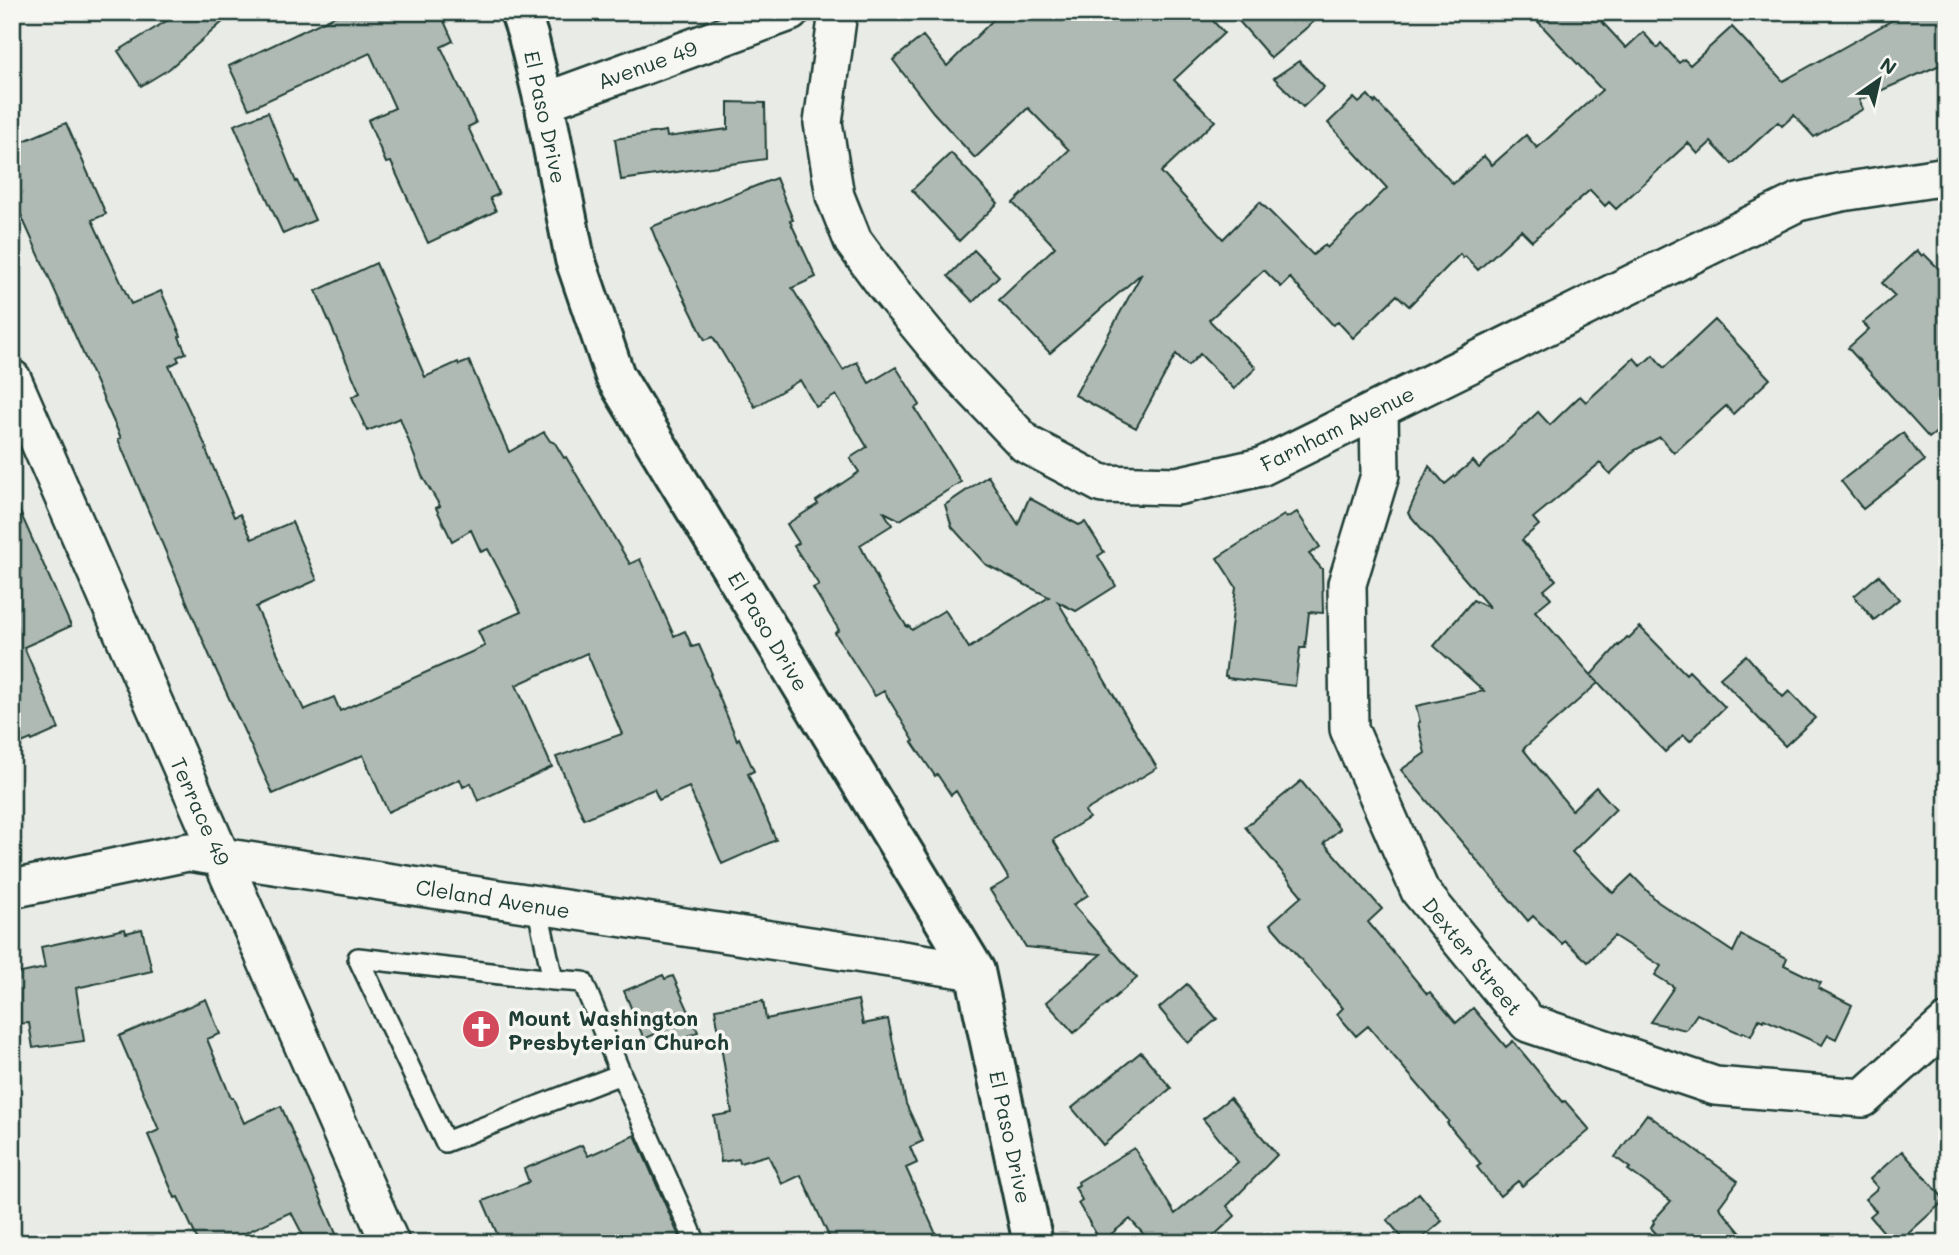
<svg xmlns="http://www.w3.org/2000/svg" width="1959" height="1255" font-family="Mali,sans-serif">
  <style>
    .building { fill: #b0bab5; stroke: #1f3d34; stroke-width: 2 }
    .lines { fill: none; stroke-linecap: round; stroke-linejoin: round }
    .lane-casing { stroke: #1f3d34; stroke-width: 24 }
    .street-casing { stroke: #1f3d34; stroke-width: 42 }
    .secondary-casing { stroke: #1f3d34; stroke-width: 44 }
    .lane { stroke: #f6f6f2; stroke-width: 19 }
    .street { stroke: #f6f6f2; stroke-width: 37 }
    .secondary { stroke: #f6f6f2; stroke-width: 38 }
    .labels { text-anchor: middle; dominant-baseline: central; stroke-width: 7; stroke-linejoin: round; paint-order: stroke }
    .street-label { font-size: 21px; fill: #1f3d34; stroke: #f6f6f2 }
    .poi-label { font-size: 21px; font-weight: bold; fill: #1f3d34; stroke: #f6f6f2; text-anchor: start }
  </style>
  <rect width="100%" height="100%" fill="#e9ebe7"/>
  <filter id="ink" filterUnits="userSpaceOnUse"><feTurbulence type="fractalNoise" baseFrequency=".0143" numOctaves="2"/><feDisplacementMap in="SourceGraphic" scale="14" xChannelSelector="R" yChannelSelector="G"/><feConvolveMatrix kernelMatrix="1 2 1 2 8 2 1 2 1" color-interpolation-filters="sRGB"/></filter>
  <g filter="url(#ink)">
    <path class="building" d="M181,12h53l-65,57 -28,17 -23,-35z
      M343,12h97l13,29 -12,6 35,76 -8,4 31,67 -9,4 6,13 -68,32 -37,-81 -5,1 -18,-43 27,-12 -25,-55 -121,56 -20,-43z
      M1001,12h204l19,21 -50,47 41,41 -54,51 62,67 37,-37 53,53 12,-10 2,3 60,-60 -59,-65 26,-25 5,5 9,-8 7,8 1,-2 77,83 31,-28 8,9 34,-30 11,13 65,-58 -73,-78h64l33,36 17,-16 14,16 4,-5 18,20 5,-4 6,6 42,-38 51,54 124,-69h40v50l-88,38 4,9 -49,28 -20,-22 -12,11 -4,-4 -46,42 -21,-22 -13,12 -10,-11 -72,66 -7,-7 -4,4 -15,-16 -58,51 -11,-11 -43,40 -13,-14 -2,2 -3,-4 -51,52 -12,-11 -44,43 -15,-16 -5,3 -43,-47 -9,9 -17,-17 -55,50 47,48 -22,21 -34,-35 -12,12 -12,-12 -40,74 -61,-33 67,-122 -92,80 -51,-53 56,-53 -42,-44 56,-53 -41,-42 -53,50 -42,-46 -40,-52 30,-24 24,30z
      M1231,12h94l-54,46z
      M1299,61l25,26 -21,20 -29,-29z
      M728,102l37,1 1,56 -145,21 -6,-41 51,-8 1,6 61,-8z
      M268,112l28,70 1,-1 18,39 -32,14 -49,-109z
      M66,123l40,91 -14,6 39,84 30,-13 20,45 -2,1 7,16 -9,4 2,4 -10,5 38,83 -1,1 28,67 6,-3 12,25 40,-17 25,58 -61,27 48,103 30,-13 6,14 145,-65 -7,-15 43,-19 -33,-63 -7,3 -10,-22 -19,11 -16,-33 4,-2 -18,-30 -22,-58 -33,13 -15,-34 8,-4 -44,-102 60,-28 49,114 33,-15 1,3 10,-4 40,91 35,-20 6,9 5,2 9,15 2,-1 64,107 10,-5 34,77 11,-5 7,16 7,-2 13,29 -2,1 27,65 2,-2 15,33 -6,3 28,66 -54,24 -33,-77 -30,13 -5,-11 -70,30 -28,-62 66,-23 -35,-81 -71,32 36,82 -74,34 -7,-18 -8,4 -3,-8 -72,33 -25,-57 -90,39 -62,-135 -93,-220 3,-1 -109,-243v-49z
      M951,153l47,50 -39,38 -47,-51z
      M776,178l17,42 -3,1 26,56 -24,11 51,82 14,-8 12,21 27,-16 24,38 -5,3 46,74 -61,38 -16,-8 8,13 -32,20 20,39 27,43 2,-1 3,4 33,-20 24,38 80,-51 -64,-33 -33,-37 -7,-22 43,-29 30,48 11,-26 50,27 6,-3 19,30 -6,4 18,30 -40,25 -18,-9 99,166 -72,43 4,7 -36,22 35,55 -15,10 64,73 -63,55 -28,-31 55,-48 -75,-7 -36,-57 19,-11 -53,-88 -5,4 -14,-21 -2,2 -23,-34 2,-1 -30,-50 -9,5 -40,-63 4,-3 -26,-42 6,-3 -25,-39 5,-3 -12,-19 31,-20 -2,-3 43,-29 -9,-14 17,-11 -31,-52 -20,12 -16,-27 -45,27 -42,-70 -8,3 -46,-93 -8,-20z
      M974,250l25,26 -26,26 -25,-26z
      M1917,250l5,6 2,-2 23,23v147l-18,14 -81,-90 21,-19 -6,-6 32,-27 -13,-13z
      M1715,320l55,59 -37,35 -7,-8 -52,47 -14,-16 -25,13 -25,24 -10,-11 -67,55 6,7 -17,15 34,40 -12,10 7,8 -16,13 56,64 27,-30 1,1 8,-9 2,1 11,-11 46,47 3,-3 36,36 -35,34 -6,-6 -19,17 -73,-76 6,7 -75,66 49,61 24,-23 20,22 -44,43 41,41 19,-18 26,27 75,50 8,-17 46,23 -3,7 37,18 -3,5 34,17 -16,34 -8,-4 -6,10 -58,-26 -1,2 -4,-2 -8,17 -8,-4 -1,2 -45,-20 -11,16 -36,-8 24,-35 -19,-12 6,-9 -47,-30 -26,26 -23,-21 -3,3 -29,-28 -5,5 -127,-151 24,-17 -7,-30 2,-1 -4,-16 68,-15 -50,-45 39,-46 17,8 -82,-95 21,-47 16,18 28,-23 6,7 59,-56 12,13 30,-29 6,6 48,-44 7,8 12,-11 11,13z
      M1903,433l21,28 -61,48 -22,-28z
      M12,494l59,132 -47,21 35,82 -27,12 -1,-2 -19,8z
      M1297,512l23,35 -11,7 13,15 1,44 -14,-1 -4,36h-5l-5,38 -68,-8v-2h-2l11,-89 -19,-29 67,-43 2,3z
      M1879,575l20,24 -25,21 -20,-24z
      M1746,655l37,42 6,-6 26,27 -30,28 -65,-68z
      M1301,781l39,48 -16,14 58,66 -14,13 59,72 3,-2 26,31 17,-15 33,39 7,-6 50,61 2,-1 25,29 -68,56 -4,-5 -18,15 -23,-29 4,-3 -34,-41 2,-2 -81,-95 -12,10 -19,-22 6,-6 -73,-84 32,-28 -57,-69z
      M125,929l1,4 16,-4 10,42 -76,17 8,53 -51,7 -4,-25 -17,1v-49l33,-7 -4,-21z
      M663,975l2,4 8,-3 25,56 -28,12 -6,-14 -20,9 -20,-48z
      M1187,984l30,35 -29,24 -29,-35z
      M206,999l14,35 -13,5 24,59h2l11,25 37,-17 59,137h-33l-16,-31 -68,31h-24l-21,-46 -3,1 -27,-63 11,-5 -40,-94z
      M858,1000l5,24 25,-5 18,85 17,37 -13,6 7,16 -11,5 34,75h-108l-31,-68 -19,9 -14,-29 -28,8 -1,-4 -18,3 -7,-46 18,-3 -17,-104 48,-8 3,18z
      M1141,1052l30,36 -68,57 -31,-37z
      M1230,1098l47,57 -50,51 8,10 -29,27h-67l7,-6 -16,-18 -29,23 -23,-39 4,-3 -7,-13 4,-2 -1,-3 56,-34 41,66 63,-52 -35,-43z
      M1647,1114l91,67 -19,26 30,36h-84l-14,-15 3,-5 -1,-2 18,-20 -43,-31 2,-2 -15,-11z
      M635,1135l47,108h-181l-18,-42 46,-19 -5,-13 58,-24 6,11z
      M1902,1151l43,49 -34,31 -15,12h-3l-23,-27 6,-5 -11,-12 13,-11 -8,-9z
      M1419,1193l23,28 -26,22h-9l-20,-23z"/>
    <g class="lines">
      <defs>
        <path id="lane" d="M537,905l16,75 -195,-22 87,184 176,-68 75,169
          M553,980l30,2 38,92"/>
        <path id="street" d="M838,12l-15,111 12,73 18,45 31,42 69,84 73,77 76,40 75,2 84,-19 537,-265 44,-10 105,-16
          M544,102l246,-90
          M12,379l378,864
          M1379,409l1,66 -33,109 2,145 71,162 108,132 187,63 148,12 84,-75
          M12,889l176,-37 787,119"/>
        <path id="secondary" d="M520,12l8,24 16,66 31,157 40,117 360,595 58,272"/>
      </defs>
      <use href="#lane" class="lane-casing"/>
      <use href="#street" class="street-casing"/>
      <use href="#secondary" class="secondary-casing"/>
      <use href="#lane" class="lane"/>
      <use href="#street" class="street"/>
      <use href="#secondary" class="secondary"/>
    </g>
  </g>
  <defs>
    <symbol id="church-disc" viewBox="-11 -11 22 22"><circle r="9.5" fill="#d1495b" stroke="#f6f6f2"/><path d="M-1.2-6h2.4v3.5h3.3v2.4h-3.3V6h-2.4V-.1h-3.3v-2.4h3.3Z" fill="#fff"/></symbol>
  </defs>
  <g fill-rule="evenodd">
    <use href="#church-disc" x="459" y="1007" width="44" height="44"/>
  </g>
  <g class="labels">
    <g class="street-label">
      <text transform="translate(647 64) rotate(-20)">Avenue 49</text>
      <text transform="translate(546 117) rotate(78)">El Paso Drive</text>
      <text transform="translate(1337 428) rotate(-26)">Farnham Avenue</text>
      <text transform="translate(769 631) rotate(59)">El Paso Drive</text>
      <text transform="translate(201 811) rotate(66)">Terrace 49</text>
      <text transform="translate(493 898) rotate(9)">Cleland Avenue</text>
      <text transform="translate(1473 956) rotate(51)">Dexter Street</text>
      <text transform="translate(1011 1137) rotate(78)">El Paso Drive</text>
    </g>
    <g class="poi-label">
      <text x="508" y="1017">Mount Washington<tspan x="508" dy="24">Presbyterian Church</tspan></text>
    </g>
  </g>
  <rect width="1959" height="1255" fill="none" stroke="#f6f6f2" stroke-width="42"/>
  <rect x="21" y="21" width="1917" height="1213" fill="none" stroke="#1f3d34" stroke-width="2.5" filter="url(#ink)"/>
  <g transform="translate(1879 80) rotate(34)" stroke="#f6f6f2" stroke-width="5" paint-order="stroke">
  <path d="M0-5L12 26L0 18L-12 26Z" fill="#1f3d34"/>
  <text y="-10" font-size="19" font-weight="bold" text-anchor="middle" fill="#1f3d34">N</text>
  </g>
</svg>
